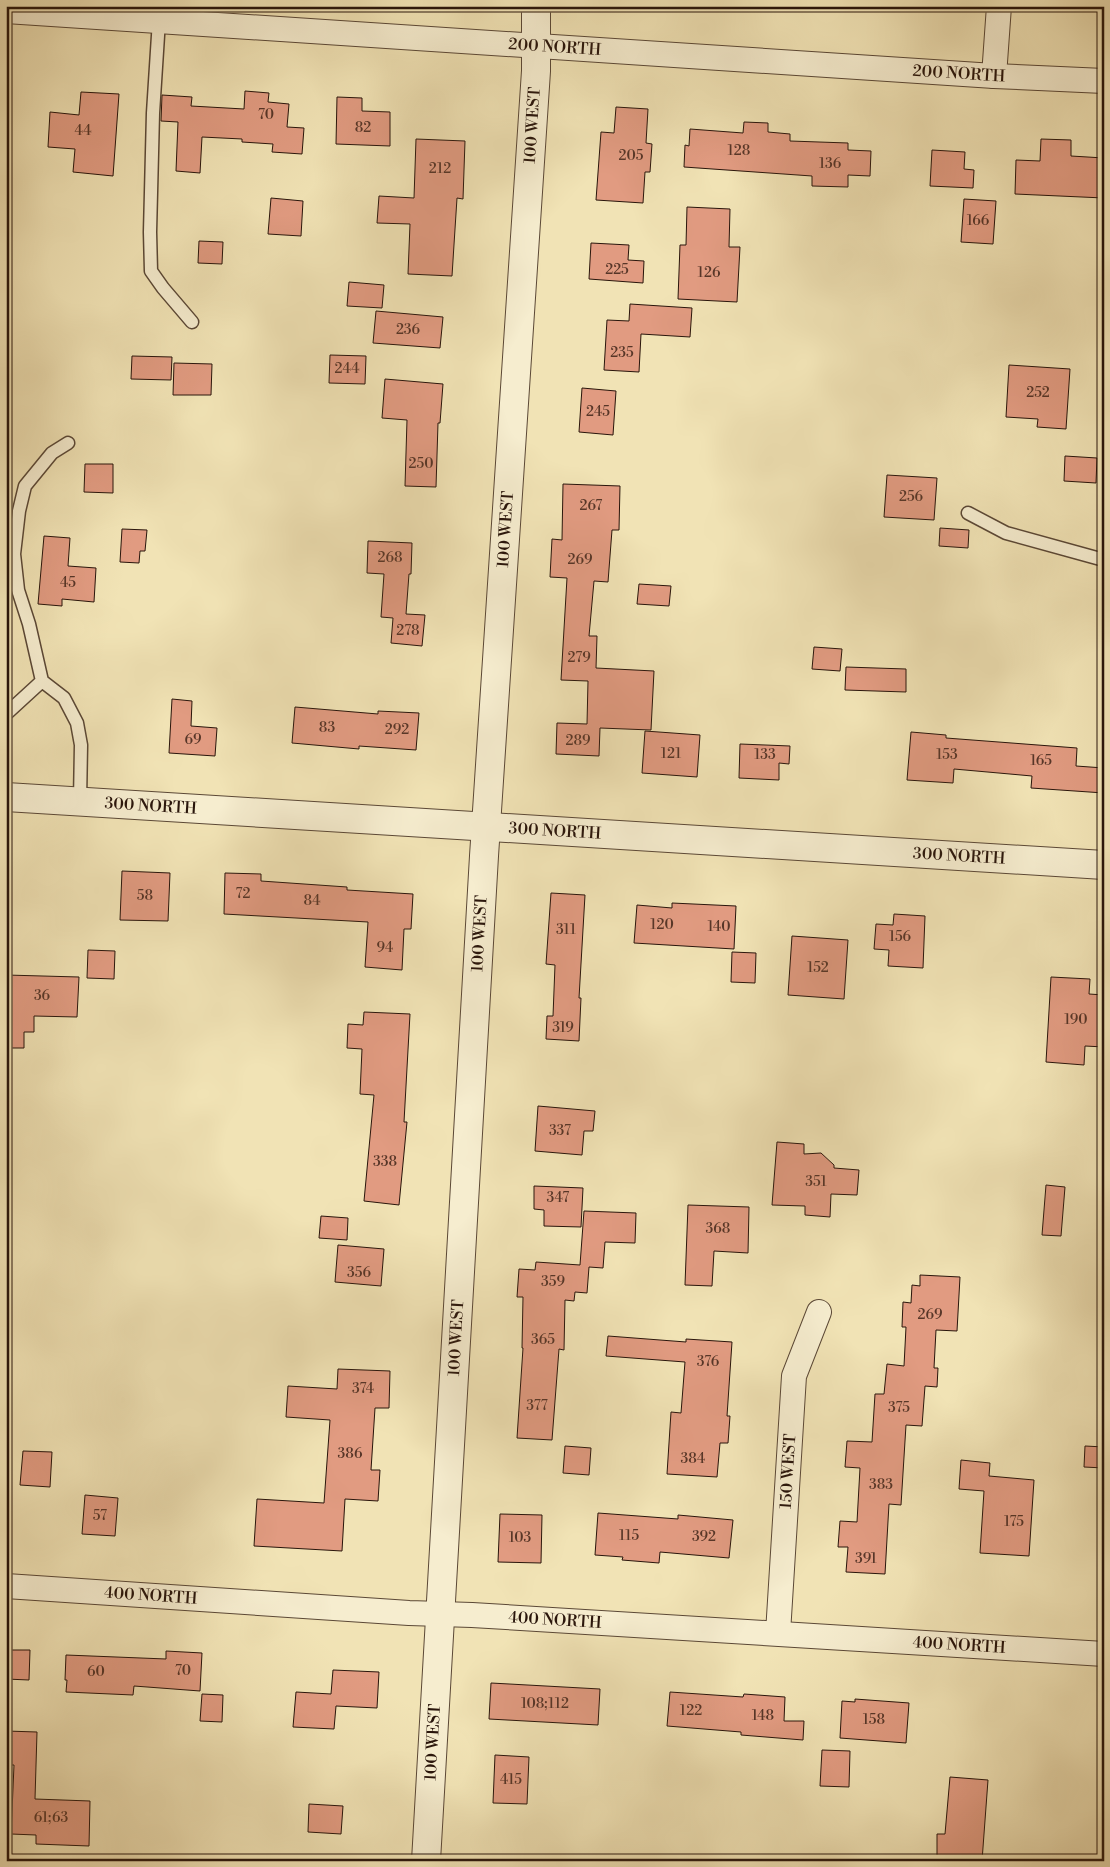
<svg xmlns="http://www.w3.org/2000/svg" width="1110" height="1867" font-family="'Libre Bodoni',serif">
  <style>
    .building { fill: #e19b81; stroke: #29150b }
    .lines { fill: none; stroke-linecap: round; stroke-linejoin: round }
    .service-casing { stroke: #5b4836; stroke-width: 15 }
    .minor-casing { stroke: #5b4836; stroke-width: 26 }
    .tertiary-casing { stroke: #5b4836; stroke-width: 30 }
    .service { stroke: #f6edcf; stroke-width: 12 }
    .minor { stroke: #f6edcf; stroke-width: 24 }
    .tertiary { stroke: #f6edcf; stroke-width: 28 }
    .labels { text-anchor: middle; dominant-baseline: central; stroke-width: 4; stroke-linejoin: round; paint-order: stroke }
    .number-label { font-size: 14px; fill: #573628 }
    .street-label { font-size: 16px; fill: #29150b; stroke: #f6edcf }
  </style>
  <rect width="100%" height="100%" fill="#f1e3b5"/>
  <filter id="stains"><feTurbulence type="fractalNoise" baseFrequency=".004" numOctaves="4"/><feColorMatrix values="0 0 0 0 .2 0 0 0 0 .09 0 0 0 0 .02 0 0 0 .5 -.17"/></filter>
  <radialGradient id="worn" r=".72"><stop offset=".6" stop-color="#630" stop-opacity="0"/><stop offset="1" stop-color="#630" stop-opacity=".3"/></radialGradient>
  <path class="building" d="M245,91l24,2 -1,9 21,2 -2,23 17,1 -2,26 -30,-2 1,-8 -31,-2v-3l-40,-2 -2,36 -24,-2 2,-49 -17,-1 1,-26 30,2 -1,9 53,3z
    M81,92l38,2 -6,82 -40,-4 2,-23 -27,-2 2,-35 29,3z
    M337,97l25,1v13l28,1v34l-54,-2z
    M616,107l32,2 -2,34 6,1 -2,28h-5l-2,31 -47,-3 5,-68 13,1z
    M744,122l24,1v9l22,2v7l58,2v7l23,1 -1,25 -22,-1v12l-36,-1v-10l-128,-9 1,-22 4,1 1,-17 53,4z
    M416,139l49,2 -2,58 -6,-1 -5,78 -44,-2 2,-50 -33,-1 2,-27 35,2z
    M1041,139l30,1v16l33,2v40l-89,-4 1,-34 24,1z
    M932,150l33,2 -1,17 10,1 -1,18 -43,-2z
    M271,198l32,3 -2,35 -33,-2z
    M964,199l32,2 -3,43 -32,-2z
    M687,207l43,2 -1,38h11l-3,55 -59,-3 2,-54h6z
    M199,241l24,1 -1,22 -24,-1z
    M591,243l38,2 -1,15 16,1 -1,22 -54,-4z
    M349,282l35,3 -2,23 -35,-2z
    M630,304l62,4 -2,29 -49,-3 -2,38 -35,-2 3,-50 22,1z
    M376,311l67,6 -3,31 -67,-5z
    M330,355l36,1 -1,28 -36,-1z
    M132,356l40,1 -1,23 -40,-1z
    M174,363l38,1 -1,31h-38z
    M1009,365l61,4 -4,60 -29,-2 1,-8 -32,-2z
    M385,379l58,5 -3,39h-2l-2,64 -31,-1 2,-66 -25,-2z
    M582,388l34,3 -3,44 -34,-3z
    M1065,456l32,2 -1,25 -32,-2z
    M85,464h28v29l-29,-1z
    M887,475l50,3 -3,42 -50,-3z
    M563,484l57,2 -1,44h-7l-4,52 -14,-1 -5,55h8l-1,32 58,3 -3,59 -51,-2 -1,28 -43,-2 1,-31 30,1 1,-43 -27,-1 6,-102 -17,-1 2,-38 10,1z
    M940,528l29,2 -1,18 -29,-2z
    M122,529l25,1 -2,21h-5l-1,12 -19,-1z
    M44,536l26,2 -2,28 28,2 -2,34 -32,-3v7l-24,-2z
    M368,541l44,2 -1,31h-2l-3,40 19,1 -3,31 -31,-3 2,-25 -12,-1 3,-43 -17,-1z
    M639,584l32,2 -2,20 -32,-2z
    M814,647l28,2 -2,22 -28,-2z
    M846,667l60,2v23l-61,-2z
    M172,699l20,2 -1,25 26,2 -2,28 -46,-3z
    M295,707l83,7v-3l41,2 -3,37 -57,-4v3l-67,-6z
    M645,731l55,4 -3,42 -55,-4z
    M911,732l35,3v3l131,10 -1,18 28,2v25l-73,-5 1,-12 -78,-7 -1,14 -46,-3z
    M740,744l50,2 -1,18 -10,-1v17l-40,-2z
    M122,871l48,2 -2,48 -48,-1z
    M225,873l36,1v7l86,6v3l66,4 -2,35h-7l-2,41 -37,-3 3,-45 -144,-8z
    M551,893l34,2 -6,103h2l-2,43 -33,-2 1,-23h6l2,-51 -9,-1z
    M672,903l64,3 -2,43 -100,-6 3,-38 35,3z
    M894,914l31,2 -2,52 -35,-2 1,-16 -15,-1 2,-25 17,1z
    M792,936l56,4 -4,59 -56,-4z
    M88,950l27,1 -1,28 -27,-1z
    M732,952l24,1 -1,30 -24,-1z
    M6,975l73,2 -2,40 -43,-1v16h-10v16h-18z
    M1051,977l39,2 -1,15 15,1v52l-19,-1 -1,19 -38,-3z
    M364,1012l46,2 -6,108h3l-8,83 -35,-4 10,-106 -14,-1 2,-45 -15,-1 1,-24 15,1z
    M538,1106l57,5 -2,20h-9l-2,24 -47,-4z
    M777,1142l27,2v10l17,-1 13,12v3l25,2 -2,25 -26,-1 -1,23 -25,-2v-9l-33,-1z
    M1046,1185l19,2 -4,49 -19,-1z
    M534,1186l49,2 -2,39 -37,-1v-16l-10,-1z
    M688,1205l61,2 -1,46 -34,-2 -2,35 -27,-1z
    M584,1211l52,2 -1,30 -30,-1 -2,26 -14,-1 -2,26 -12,-1 -1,9 -9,-1 -1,50 -5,-1 -7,91 -35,-2 6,-90h-1l1,-51h-6l2,-28 16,1 1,-8 44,3z
    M321,1216l27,2 -1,22 -28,-2z
    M338,1245l46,4 -3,37 -46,-4z
    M920,1275l40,2 -3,54 -21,-1 -2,38h4l-1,19 -12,-1 -3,40 -16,-1 -5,80 -12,-1 -4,70 -39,-2 2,-25h-10l2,-26 17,1 3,-54 -15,-1 2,-26 25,1 3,-48h9l3,-30 17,2 2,-39h-4l1,-25 8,1 1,-18 8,1z
    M608,1336l78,6v-3l46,3 -5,74h3l-2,27h-8l-3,34 -50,-3 4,-62 10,1 4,-51 -79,-6z
    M338,1369l52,2 -1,37h-14l-4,62h9l-2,31 -33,-2 -3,52 -88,-5 3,-47 67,4 6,-83 -44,-3 2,-31 49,3z
    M565,1446l26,2 -2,27 -26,-2z
    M1085,1446l19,1v21l-20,-1z
    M23,1451l29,1 -2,35 -30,-2z
    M961,1460l29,3 -1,13 45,4 -5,76 -49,-3 4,-62 -25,-2z
    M85,1495l33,3 -3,38 -33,-2z
    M598,1513l80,6v-4l55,5 -4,38 -69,-6 -1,11 -37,-3 1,-3 -28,-2z
    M500,1514l42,1 -1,48 -43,-1z
    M6,1650h24l-1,30 -23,-1z
    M166,1651l36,2 -2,38 -66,-5 -1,9 -67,-3 1,-12h-2l1,-25 100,4z
    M333,1670l46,2 -2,36 -41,-2 -2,23 -41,-2 3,-35 35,2z
    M491,1683l109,6 -2,36 -109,-6z
    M670,1692l73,5 1,-3 41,3 -1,24h20l-1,19 -62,-5v-3l-74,-6z
    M202,1694l21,1 -1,27 -22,-1z
    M855,1699l54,4 -3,40 -66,-5 2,-37 13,1z
    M6,1731l31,1 -2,67 55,2 -1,45 -53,-2v-9l-25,-1 3,-69h-8z
    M822,1750l28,1 -1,36 -29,-1z
    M495,1755l34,2 -2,47 -34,-1z
    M950,1777l38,3 -6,81h-45v-27h8z
    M309,1804l34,2 -2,28 -33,-2z"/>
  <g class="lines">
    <defs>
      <path id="service" d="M159,20l-6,93 -3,119 1,39 12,17 29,34
        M68,443l-16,10 -27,33 -6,25 -5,43 4,36 11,34 13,57 22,17 13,25 4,22 -1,56
        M968,513l38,20 98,27
        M6,714l36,-33"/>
      <g id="minor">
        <path id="s1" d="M6,11l988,65 110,5"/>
        <path d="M994,76l5,-70"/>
        <path id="s2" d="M6,1586l403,27 63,2 632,39"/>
        <path id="s3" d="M778,1633l16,-257 25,-64"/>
      </g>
      <g id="tertiary">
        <path id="s4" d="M6,797l1098,68"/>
        <path id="s5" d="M426,1861l58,-1005 52,-785v-65"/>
      </g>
    </defs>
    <use href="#service" class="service-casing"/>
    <use href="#minor" class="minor-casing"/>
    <use href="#tertiary" class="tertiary-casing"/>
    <use href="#service" class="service"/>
    <use href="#minor" class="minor"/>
    <use href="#tertiary" class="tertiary"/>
  </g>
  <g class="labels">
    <g class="number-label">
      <text x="266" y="115">70</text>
      <text x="363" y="128">82</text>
      <text x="83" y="131">44</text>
      <text x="739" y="151">128</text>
      <text x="631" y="156">205</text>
      <text x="830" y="164">136</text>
      <text x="440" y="169">212</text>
      <text x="978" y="221">166</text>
      <text x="617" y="270">225</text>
      <text x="709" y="273">126</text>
      <text x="408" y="330">236</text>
      <text x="622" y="353">235</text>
      <text x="347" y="369">244</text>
      <text x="1038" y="393">252</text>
      <text x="598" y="412">245</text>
      <text x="421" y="464">250</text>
      <text x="911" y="497">256</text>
      <text x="591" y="506">267</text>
      <text x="390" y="558">268</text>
      <text x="580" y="560">269</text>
      <text x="68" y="583">45</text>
      <text x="408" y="631">278</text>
      <text x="579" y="658">279</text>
      <text x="327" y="728">83</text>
      <text x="397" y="730">292</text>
      <text x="193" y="740">69</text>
      <text x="578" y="741">289</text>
      <text x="671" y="754">121</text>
      <text x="765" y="755">133</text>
      <text x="947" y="755">153</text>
      <text x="1041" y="761">165</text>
      <text x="243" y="894">72</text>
      <text x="145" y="896">58</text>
      <text x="312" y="901">84</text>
      <text x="662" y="925">120</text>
      <text x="719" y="927">140</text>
      <text x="566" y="930">311</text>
      <text x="900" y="937">156</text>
      <text x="385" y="948">94</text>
      <text x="818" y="968">152</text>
      <text x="42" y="996">36</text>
      <text x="1076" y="1020">190</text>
      <text x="563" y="1028">319</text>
      <text x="560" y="1131">337</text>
      <text x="385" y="1162">338</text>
      <text x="816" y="1182">351</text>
      <text x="558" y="1198">347</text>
      <text x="718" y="1229">368</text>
      <text x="359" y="1273">356</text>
      <text x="553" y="1282">359</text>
      <text x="930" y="1315">269</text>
      <text x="543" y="1340">365</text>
      <text x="708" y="1362">376</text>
      <text x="363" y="1389">374</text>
      <text x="537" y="1406">377</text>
      <text x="899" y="1408">375</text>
      <text x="350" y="1454">386</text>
      <text x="693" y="1459">384</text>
      <text x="881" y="1485">383</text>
      <text x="100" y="1516">57</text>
      <text x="1014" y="1522">175</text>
      <text x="629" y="1536">115</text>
      <text x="704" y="1537">392</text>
      <text x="520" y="1538">103</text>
      <text x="866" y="1559">391</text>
      <text x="183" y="1671">70</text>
      <text x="96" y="1672">60</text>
      <text x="545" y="1704">108;112</text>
      <text x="691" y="1711">122</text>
      <text x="763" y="1716">148</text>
      <text x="874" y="1720">158</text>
      <text x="511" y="1780">415</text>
      <text x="51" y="1818">61;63</text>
    </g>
    <g class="street-label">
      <text stroke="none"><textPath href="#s1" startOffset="550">200 NORTH</textPath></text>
      <text stroke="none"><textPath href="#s1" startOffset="955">200 NORTH</textPath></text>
      <text stroke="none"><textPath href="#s5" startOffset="1739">100 WEST</textPath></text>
      <text stroke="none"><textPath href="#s5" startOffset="1334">100 WEST</textPath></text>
      <text stroke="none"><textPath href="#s4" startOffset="145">300 NORTH</textPath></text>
      <text stroke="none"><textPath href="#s4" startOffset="550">300 NORTH</textPath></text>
      <text stroke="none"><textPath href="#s4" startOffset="955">300 NORTH</textPath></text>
      <text stroke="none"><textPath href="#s5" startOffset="929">100 WEST</textPath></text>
      <text stroke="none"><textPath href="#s5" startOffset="524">100 WEST</textPath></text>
      <text stroke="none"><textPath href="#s3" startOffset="162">150 WEST</textPath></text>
      <text stroke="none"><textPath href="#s2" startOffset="145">400 NORTH</textPath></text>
      <text stroke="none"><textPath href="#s2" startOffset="550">400 NORTH</textPath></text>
      <text stroke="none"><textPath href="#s2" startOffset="955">400 NORTH</textPath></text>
      <text stroke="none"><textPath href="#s5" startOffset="119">100 WEST</textPath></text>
    </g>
  </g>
  <rect width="1110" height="1867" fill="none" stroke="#f1e3b5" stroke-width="25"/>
  <rect x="8" y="8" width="1095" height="1852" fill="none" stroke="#29150b" stroke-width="2.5"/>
  <rect x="12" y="12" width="1085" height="1842" fill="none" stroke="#29150b"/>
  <rect width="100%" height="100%" filter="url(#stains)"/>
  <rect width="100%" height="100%" fill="url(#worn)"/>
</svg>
